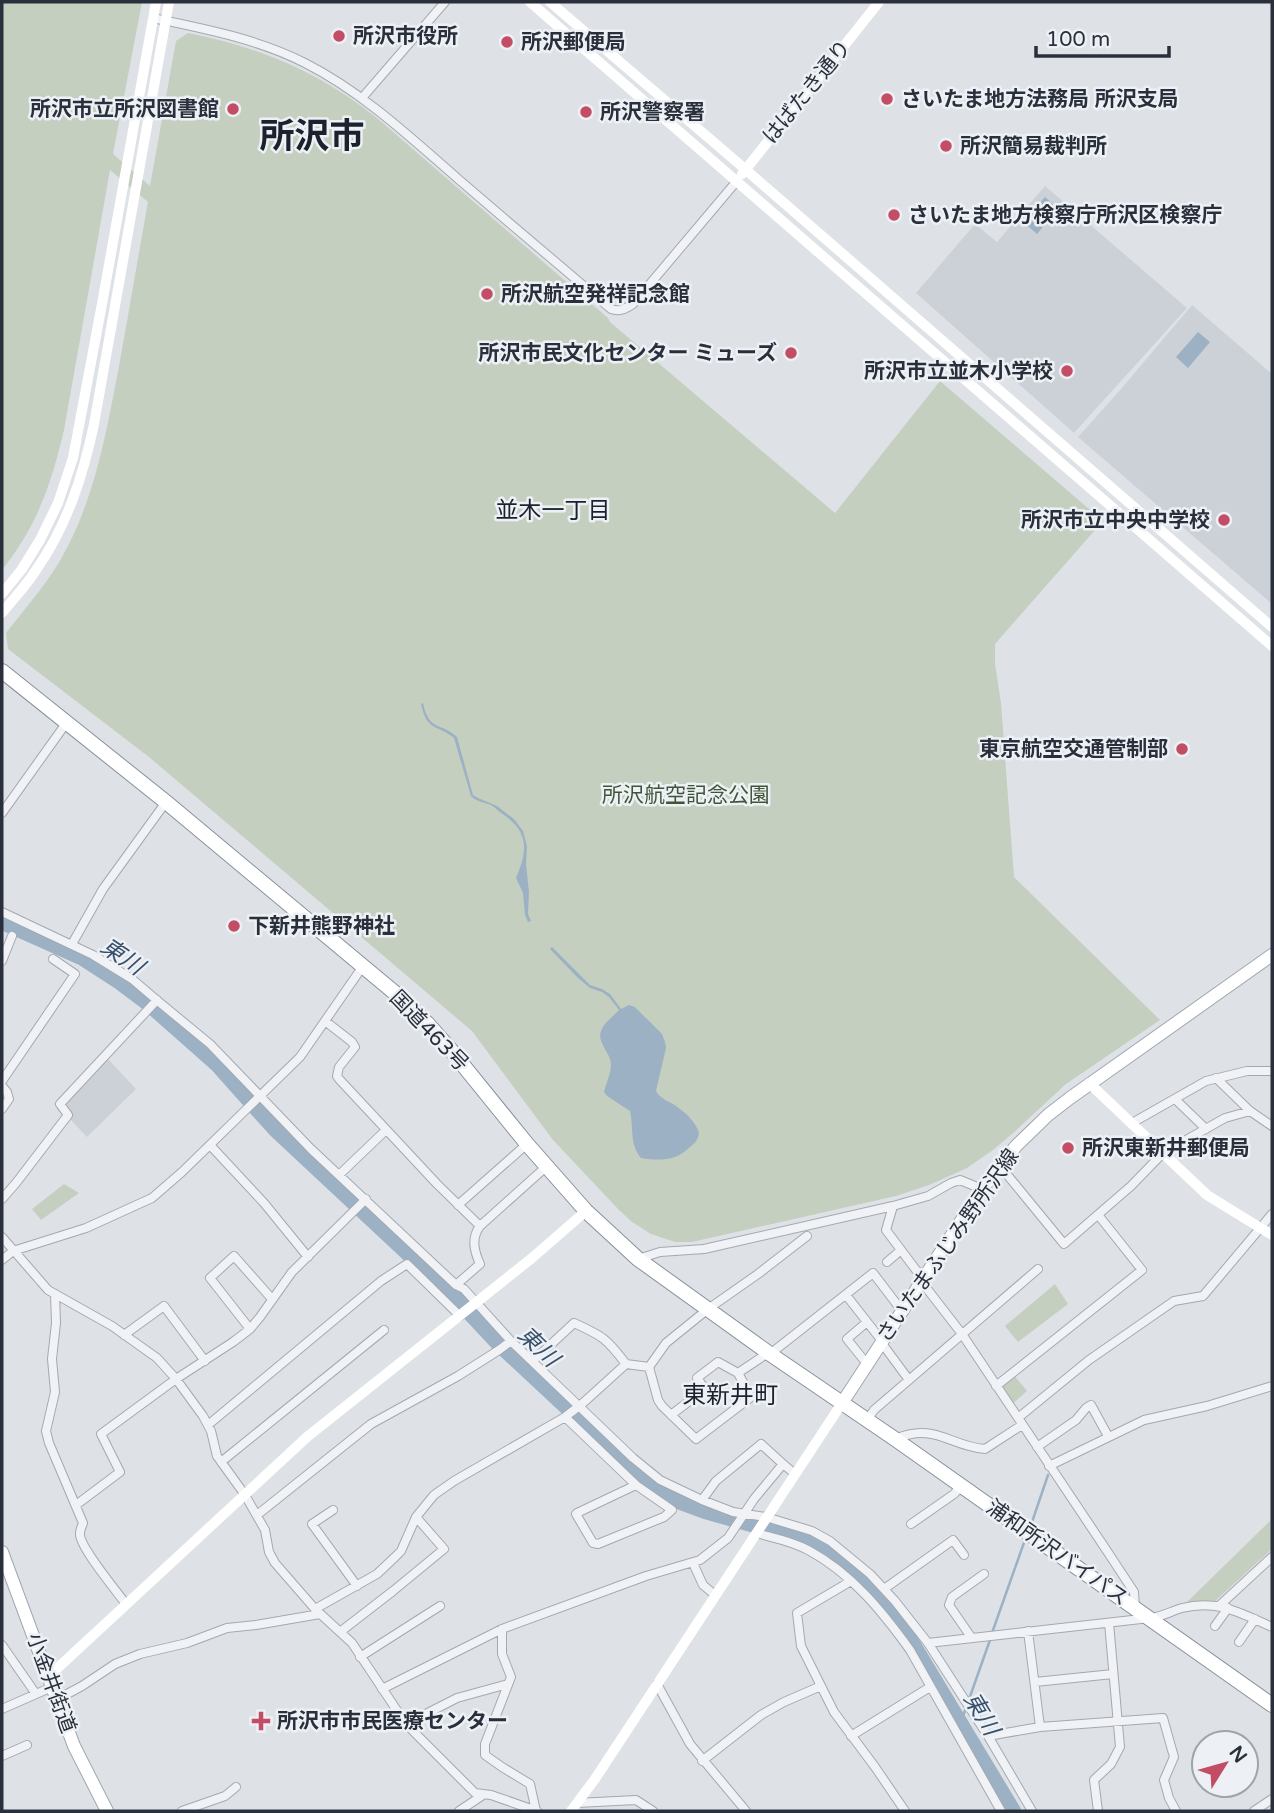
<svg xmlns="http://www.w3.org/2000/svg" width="1274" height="1813" font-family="'Varela Round','Noto Sans JP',sans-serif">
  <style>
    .built { fill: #ccd1d8 }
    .green { fill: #c5cfc0 }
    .water { fill: #9cb1c4 }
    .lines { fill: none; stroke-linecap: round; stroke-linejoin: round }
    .stream { stroke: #9cb1c4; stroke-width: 2.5 }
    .river { stroke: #9cb1c4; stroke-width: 16 }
    .street-casing { stroke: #a4a9b0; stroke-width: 10 }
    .primary-casing { stroke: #9fa7b1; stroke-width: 14 }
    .highway-casing { stroke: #87909c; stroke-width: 16 }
    .street { stroke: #f0f2f5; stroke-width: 8 }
    .secondary { stroke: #fff; stroke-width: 10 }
    .primary { stroke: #fff; stroke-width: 12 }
    .highway { stroke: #fff; stroke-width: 14 }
    .poi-dot { fill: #c24d64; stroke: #edf0f4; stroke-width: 2.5 }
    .labels { text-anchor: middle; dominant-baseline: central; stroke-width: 5; stroke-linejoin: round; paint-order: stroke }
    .poi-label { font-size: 21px; font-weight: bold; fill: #29303c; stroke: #edf0f4; text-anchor: start }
    .street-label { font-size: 21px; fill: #29303c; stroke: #edf0f4 }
    .park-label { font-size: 21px; fill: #3e5637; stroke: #edf0f4 }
    .neighbourhood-label { font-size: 23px; fill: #1b222d; stroke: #edf0f4 }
    .water-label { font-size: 23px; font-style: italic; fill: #37516c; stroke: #edf0f4 }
    .quarter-label { font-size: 24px; fill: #1b222d; stroke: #edf0f4 }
    .town-label { font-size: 35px; font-weight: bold; fill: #1b222d; stroke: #edf0f4 }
  </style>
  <rect width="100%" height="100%" fill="#dee2e6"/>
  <path class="built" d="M1045,186l142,122 -113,125 -158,-140 59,-69 22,18z
    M1192,305l80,69v230l-194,-167 43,-48z
    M107,1058l29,31 -49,48 -17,-18 2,-3 -7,-9v-4z"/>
  <path class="green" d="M2,2h140l-29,152 37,32 26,-145 12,-8c72,14 131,39 189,85l231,200 2,4 225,191 105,-132 163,140 -108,123v20l6,39 13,174 146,143 -94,64 -54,50 -19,16 -26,18 -38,17 -33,11 -204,46h-17l-24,-8 -19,-12 -13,-12 -66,-70 -81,-109 -323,-274 -141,-108 -2,-16c22,-28 46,-55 62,-87 29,-57 39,-118 51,-180 10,-55 19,-109 29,-164l-38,-32 -46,260c-13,55 -27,96 -62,140z
    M64,1184l15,9 -38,27 -9,-11z
    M1055,1284l13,20 -50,38 -13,-16z
    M1014,1375l13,16 -16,14 -12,-17z
    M1272,1519v30l-59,54 -28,1z"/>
  <path class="water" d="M1045,197l13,12 -21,25 -14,-12z
    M1198,332l12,10 -22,26 -12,-11z
    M423,703c6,29 18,19 34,34l16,58 5,3 19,8 17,13 9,12 4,15 -1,18 3,28 -1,22 3,7 -3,1 -3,-7 -2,-22 -7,-15c11,-26 14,-45 -12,-63 -5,-3 -8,-7 -13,-10 -7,-3 -14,-3 -20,-9l-17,-58c-17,-14 -27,-6 -33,-34z
    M552,947l38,38 12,4 8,5 11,15 8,-4 6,2 27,27 3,8 1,6 -10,43c5,9 12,9 20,15 9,6 20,16 23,27 -1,7 -4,10 -9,14 -14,14 -30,14 -49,11 -12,-15 -7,-30 -11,-47l-23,-15 -3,-4c2,-9 7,-18 7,-28 -1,-9 -6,-13 -9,-21 -7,-15 8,-23 17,-33l-10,-13 -7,-5 -12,-4 -12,-10 -28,-29z"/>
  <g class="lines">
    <path class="stream" d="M1030,1528l18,-53
      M992,1633l34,-96
      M961,1722l29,-82"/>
    <path class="river" d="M2,922l81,36 37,24 28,21 69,61 59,66 180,168 42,45 136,127 36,28 35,13 95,27 14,8 23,14 26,22 22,22 19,26 109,181"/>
    <defs>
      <path id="street" d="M153,18c52,11 105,21 152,45 57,29 104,73 152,115 51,44 102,87 154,131 9,3 14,0 22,-5l103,-122
        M362,98l83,-96
        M2,813l65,-91
        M2,912l91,43 39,24 27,23 51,42 101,105 145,136 8,4 47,52 122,117 27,22 42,20 31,12 33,5 46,14 18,10 40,33 25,27 33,42 60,93 44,75
        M72,944l31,-55 63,-87
        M2,961l10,-25
        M325,1021l27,21 3,5 -16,20 -2,9 2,3 98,105 43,42
        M1216,1078l34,33 22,15
        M2,1081l73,-107 -22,-15
        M2,1086l5,6 2,7 -7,10
        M1175,1099l31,30
        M1132,1123l74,-42 41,-10h25
        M210,1145l54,58 44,54
        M1000,1166l64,78 67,-58 32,-33 62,-35 25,-7
        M339,1175l47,-45
        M2,1199l14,-16 52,-68 -8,-11 97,-104
        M458,1205l69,-61
        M893,1206l-7,24 30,40 8,6
        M2,1237l46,53 64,36 45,32 19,21 27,37 8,15 6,25 28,39 20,35 4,22 6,11 40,46 37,34 54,81 69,69 16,2 46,16
        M638,1259l22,-7 44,-3 189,-43 35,-10 23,-13 9,-3 22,9
        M2,1260l11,-9 73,-23 66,-30 30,-26 118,-115 63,-91
        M887,1262l14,-12
        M921,1281l41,53 143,214 29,44 1,15
        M456,1285l24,-21c-6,-13 -9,-26 0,-38l67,-60
        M55,1294l1,29 -4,36 3,33 -9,39 3,12 34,80c-1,3 -3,7 -3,10 -2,12 37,59 46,71
        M846,1295l36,46
        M250,1329l-40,-51 24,-22 38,43
        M124,1335l40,-29 41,55
        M881,1342l28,38
        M770,1354l103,-81 29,38
        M533,1361l41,-38c29,13 33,16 52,41
        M867,1364l-20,-25 20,-17
        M649,1367l9,33 4,6 34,33 55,-42 -13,-24 30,-20
        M996,1386l146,-116 -43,-54
        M671,1415l34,-26 -8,-11 21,-16 20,11
        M565,1417l71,68 36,25 -8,7 -66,27 -5,-1 -17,-29 1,-1 59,-28
        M1018,1418l71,-58 85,-59 29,-5 69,-82
        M867,1420l7,-10 164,-141
        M208,1425l173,-144 26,-17 53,52
        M895,1439c40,-17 54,7 90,10l37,-24
        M1037,1447l39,-27 10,-12 5,-3 17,31
        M221,1462l163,-132
        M1049,1466l95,-46 63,-14 65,-20
        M702,1500l14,-19 45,-37 22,20
        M76,1505l44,-33 -19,-38 75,-55 57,-37 17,-13 10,-12 32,-45 74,-73
        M333,1510l-21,14 45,62
        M257,1515l114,-91 87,-48 41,-26 12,-9
        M911,1524l43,-30 7,-8
        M756,1533c18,5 36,8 52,17 43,23 74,61 102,100l91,161
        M693,1563l10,22 12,10
        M884,1589l69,-49 11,15
        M1219,1606l53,-49
        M315,1609l62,-35 18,-17 6,-6 15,-34 18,-22 20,-14 111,-64 18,-14 43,-39 23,3 17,-24 42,-34 50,-35 49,-38
        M1215,1626l13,-18
        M502,1629v25l9,23 -26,67v11l17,12 28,17 6,27
        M1028,1631l12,96
        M340,1632l53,-41 51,-42 -28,-32
        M971,1637l-22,-32 3,-8 32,-23
        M1239,1642l16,-23
        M928,1643l222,-25c12,-1 21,-7 32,-10 36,-9 58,5 90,19
        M2,1645l34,49
        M360,1657l80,-51
        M1035,1682l78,-8
        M657,1684l33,60 56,67
        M821,1686l-20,-40 -4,-33 54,-32
        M382,1689l120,-60 144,-53 54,-16 28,-22 26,-39 29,-35 12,10
        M56,1700l26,-14 33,-22 25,-10 47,-11 40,-15 29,-3 64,-11
        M2,1709l50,-22
        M406,1724l51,-26 51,-14
        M851,1736l79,-49
        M988,1736l52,-9 123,-9 11,39 -10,23 5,18 7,13
        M2,1756l25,-11
        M702,1761l59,-46 23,-13 37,-16 13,26 41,55 30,44
        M577,1803l59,-3 17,11
        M182,1811l43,-15 11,-9
        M459,1811l24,-16
        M1098,1811l-4,-31 17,-16 9,-17 -11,-124
        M1254,1811l18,-12"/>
      <path id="primary" d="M842,1403l140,-214 34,-43 32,-31 22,-17 202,-143
        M2,1552l72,194 33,65"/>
      <path id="highway" d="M2,671l164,131 229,191 32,30 23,26 77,95 59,67 52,48 132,95 125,85 377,266"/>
    </defs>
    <use href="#street" class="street-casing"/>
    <use href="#primary" class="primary-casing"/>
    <use href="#highway" class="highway-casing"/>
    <use href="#street" class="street"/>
    <path class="secondary" d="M530,2l742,644
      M550,2l195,167 527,458
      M742,174l137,-172
      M2,594l20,-25 18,-29 18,-37 15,-45 29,-154 54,-302
      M2,613c11,-14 24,-27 34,-43 31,-44 47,-94 58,-146l75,-422
      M1089,1083l118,112 65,40
      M49,1676l258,-239 225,-179 54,-47
      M571,1811l24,-32 247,-376"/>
    <use href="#primary" class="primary"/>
    <use href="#highway" class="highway"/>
  </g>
  <g class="poi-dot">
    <circle cx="339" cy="36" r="7"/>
    <circle cx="507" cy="42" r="7"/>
    <circle cx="887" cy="99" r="7"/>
    <circle cx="233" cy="109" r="7"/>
    <circle cx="586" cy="112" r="7"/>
    <circle cx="946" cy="146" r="7"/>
    <circle cx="894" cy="215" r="7"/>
    <circle cx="487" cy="294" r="7"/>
    <circle cx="791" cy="353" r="7"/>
    <circle cx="1067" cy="371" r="7"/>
    <circle cx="1224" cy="520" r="7"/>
    <circle cx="1182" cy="749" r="7"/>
    <circle cx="234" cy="926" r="7"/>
    <circle cx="1068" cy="1148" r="7"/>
    <path d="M257.5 1710.5h7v7h7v7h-7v7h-7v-7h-7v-7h7z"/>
  </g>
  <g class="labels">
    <g class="poi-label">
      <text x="353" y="36">所沢市役所</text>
      <text x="521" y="42">所沢郵便局</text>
      <text x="901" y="99">さいたま地方法務局 所沢支局</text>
      <text x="219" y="109" text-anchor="end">所沢市立所沢図書館</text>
      <text x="600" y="112">所沢警察署</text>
      <text x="960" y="146">所沢簡易裁判所</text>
      <text x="908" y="215">さいたま地方検察庁所沢区検察庁</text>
      <text x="501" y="294">所沢航空発祥記念館</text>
      <text x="777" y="353" text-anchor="end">所沢市民文化センター ミューズ</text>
      <text x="1053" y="371" text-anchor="end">所沢市立並木小学校</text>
      <text x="1210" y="520" text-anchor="end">所沢市立中央中学校</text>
      <text x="1168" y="749" text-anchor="end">東京航空交通管制部</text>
      <text x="248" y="926">下新井熊野神社</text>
      <text x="1082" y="1148">所沢東新井郵便局</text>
      <text x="277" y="1721">所沢市市民医療センター</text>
    </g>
    <g class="street-label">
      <text transform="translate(807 92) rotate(-51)">はばたき通り</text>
      <text transform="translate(429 1031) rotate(46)">国道463号</text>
      <text transform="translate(948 1246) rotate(-55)">さいたまふじみ野所沢線</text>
      <text transform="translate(1057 1553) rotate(35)">浦和所沢バイパス</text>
      <text transform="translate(51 1683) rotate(70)">小金井街道</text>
    </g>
    <g class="park-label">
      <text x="686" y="795">所沢航空記念公園</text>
    </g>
    <g class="neighbourhood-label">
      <text x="553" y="511">並木一丁目</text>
    </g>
    <g class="water-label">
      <text transform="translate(122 957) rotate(34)">東川</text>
      <text transform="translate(538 1347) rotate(44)">東川</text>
      <text transform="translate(981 1714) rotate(59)">東川</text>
    </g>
    <g class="quarter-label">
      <text x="730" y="1395">東新井町</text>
    </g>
    <g class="town-label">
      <text x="312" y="137">所沢市</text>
    </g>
  </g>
  <rect width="1274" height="1813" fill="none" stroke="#29303c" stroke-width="7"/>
  <g transform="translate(1225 1764) rotate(53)"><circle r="33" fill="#edf0f4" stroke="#9fa3aa" stroke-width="2"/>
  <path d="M0-5L12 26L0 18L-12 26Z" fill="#c24d64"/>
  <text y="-10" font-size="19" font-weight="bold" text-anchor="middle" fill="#29303c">N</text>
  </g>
  <path d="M1036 46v10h133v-10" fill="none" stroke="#29303c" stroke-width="3.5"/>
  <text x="1046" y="46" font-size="21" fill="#29303c" stroke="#edf0f4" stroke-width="5" paint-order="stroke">100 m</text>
</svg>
